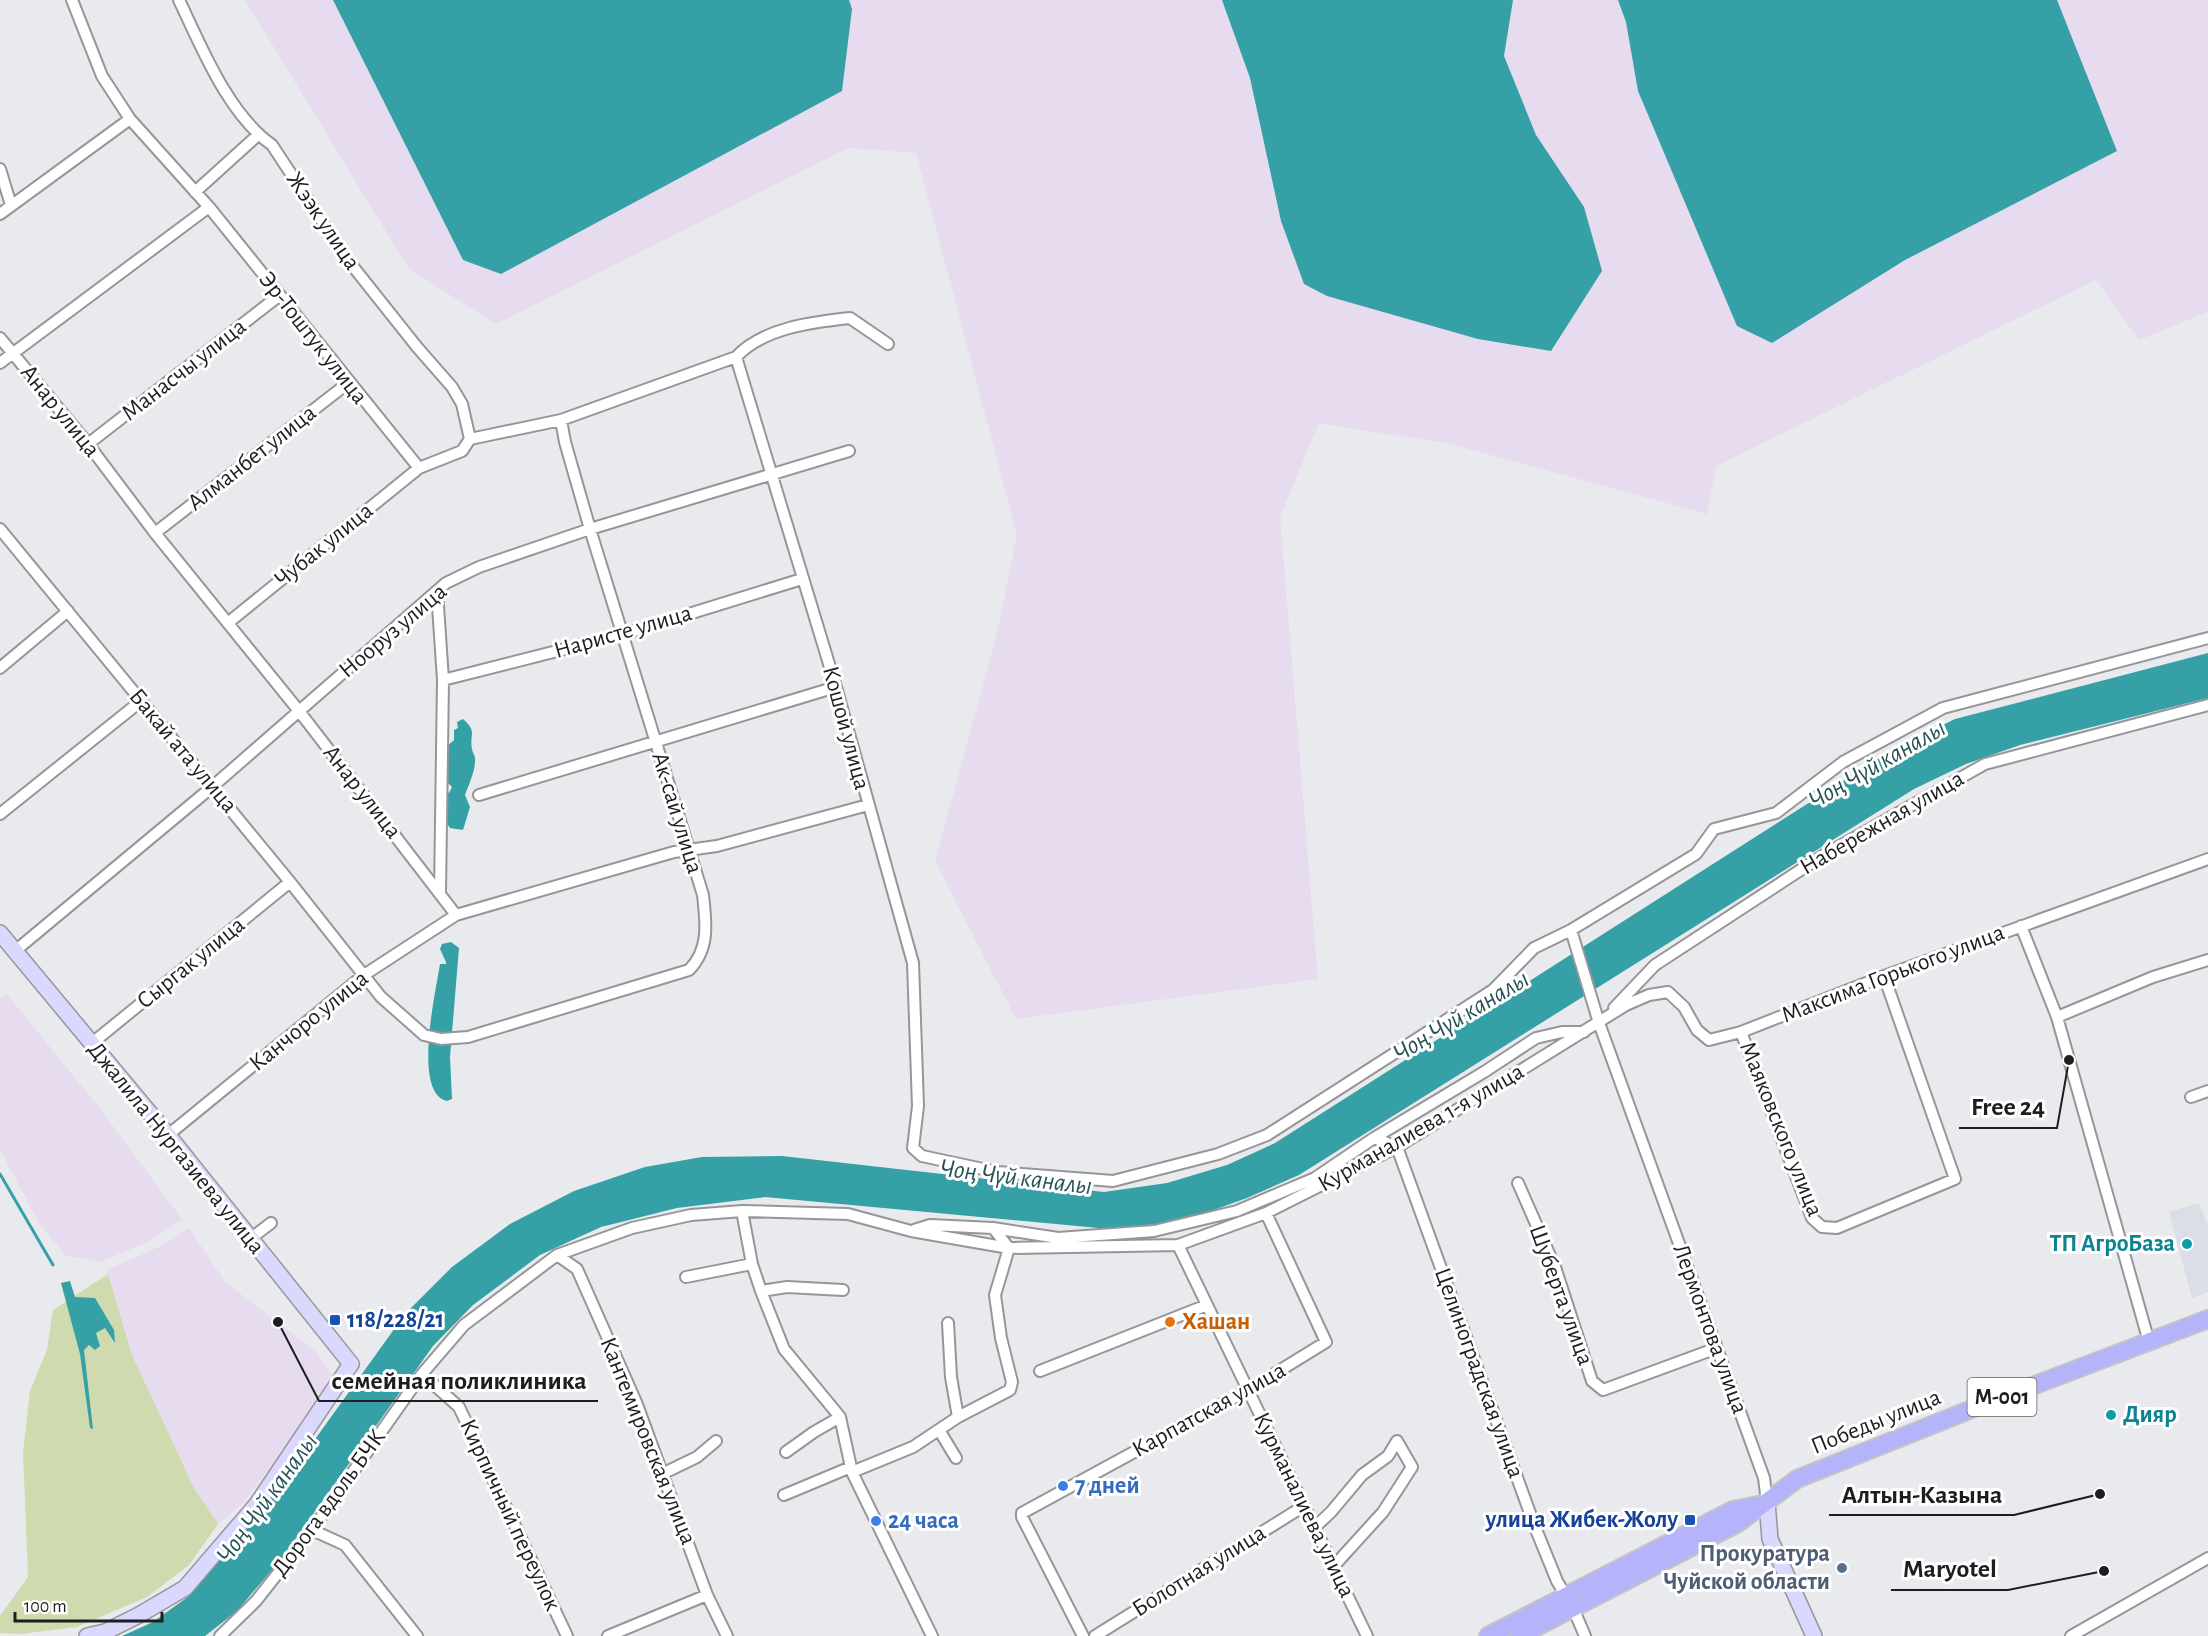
<svg xmlns="http://www.w3.org/2000/svg" width="2208" height="1636" font-family="'Alegreya Sans',sans-serif">
  <style>
    .built { fill: #dbdde7 }
    .industrial { fill: #e7dbef }
    .green { fill: #d0daaf }
    .water { fill: #35a0a6 }
    .lines { fill: none; stroke-linecap: round; stroke-linejoin: round }
    .stream { stroke: #35a0a6; stroke-width: 3 }
    .street-casing { stroke: #969699; stroke-width: 14 }
    .secondary-casing { stroke: #969699; stroke-width: 18 }
    .primary-casing { stroke: #c4c4c5; stroke-width: 20 }
    .street { stroke: #fff; stroke-width: 10 }
    .secondary { stroke: #dad9fd; stroke-width: 15 }
    .primary { stroke: #b5b3fa; stroke-width: 16 }
    .culture-dot { fill: #0f9aa8; stroke: #fff; stroke-width: 2 }
    .transit-dot { fill: #1a4fb4; stroke: #fff; stroke-width: 2 }
    .food-dot { fill: #e8710a; stroke: #fff; stroke-width: 2 }
    .shop-dot { fill: #3f7fe0; stroke: #fff; stroke-width: 2 }
    .service-dot { fill: #5c6f8a; stroke: #fff; stroke-width: 2 }
    .labels { text-anchor: middle; dominant-baseline: central; stroke-width: 6; stroke-linejoin: round; paint-order: stroke }
    .shield { fill: #fff; stroke: #616262; stroke-width: 1.5 }
    .shield-label { font-size: 22px; font-weight: bold; fill: #1d1e1f }
    .street-label { font-size: 24px; fill: #1d1e1f; stroke: #fff }
    .culture-label { font-size: 24px; font-weight: bold; fill: #0d838f; stroke: #fff; text-anchor: end }
    .transit-label { font-size: 24px; font-weight: bold; fill: #164399; stroke: #fff; text-anchor: start }
    .food-label { font-size: 24px; font-weight: bold; fill: #c56008; stroke: #fff; text-anchor: start }
    .shop-label { font-size: 24px; font-weight: bold; fill: #366cbe; stroke: #fff; text-anchor: start }
    .service-label { font-size: 24px; font-weight: bold; fill: #4e5e75; stroke: #fff; text-anchor: end }
    .water-label { font-size: 26px; font-style: italic; fill: #265356; stroke: #fff }
    .leader { fill: none; stroke: #1d1e1f; stroke-width: 2 }
    .callout-dot { fill: #1d1e1f; stroke: #fff; stroke-width: 2 }
    .callout-label { font-size: 26px; text-anchor: middle; font-weight: bold; fill: #1d1e1f; stroke: #fff; stroke-width: 6; stroke-linejoin: round; paint-order: stroke }
  </style>
  <rect width="100%" height="100%" fill="#e9eaed"/>
  <path class="built" d="M2199,1203l9,23v66l-16,6 -23,-86z"/>
  <path class="industrial" d="M245,0h1963v312l-69,28 -43,-60 -380,186 -9,48 -257,-70 -131,-21 -39,94 38,462 -302,40 -81,-158 62,-227 20,-99 -101,-382 -68,-5 -352,176 -87,-55z
    M6,993l92,113 84,113 -32,22 -49,21 -35,-6 -28,-34 -38,-73v-150z
    M189,1228l37,55 91,69 16,25 -36,55 -54,71 -25,21 -24,-36 -62,-133 -25,-85 54,-24z"/>
  <path class="green" d="M108,1274l24,81 62,133 24,36 -29,41 -42,32 -70,30 -56,7 -21,-1v-17l28,-39 -5,-125 7,-61 17,-41 6,-40z"/>
  <path class="water" d="M333,0h516l3,9 -10,82 -341,183 -38,-14z
    M1222,0h291l-9,56 32,79 48,72 18,64 -51,80 -73,-12 -151,-43 -23,-12 -23,-63 -31,-143z
    M1618,0h439l60,151 -212,109 -133,83 -35,-17 -99,-235 -12,-69z
    M2208,653v45l-188,47 -54,19 -52,25 -615,386 -52,23 -64,23 -74,8 -344,-32 -88,11 -76,19 -61,28 -67,50 -40,41 -152,213 -44,52 -32,25h-83l31,-14 36,-26 91,-108 125,-174 47,-47 58,-43 64,-33 71,-24 57,-10 80,-1 322,36 63,-9 60,-18 48,-22 617,-393 63,-31z
    M463,719c15,13 6,15 9,30 0,3 3,6 3,9 1,11 -6,26 -10,37l5,12 -7,23 -13,-2 -7,-10 1,-27 5,2 3,-6 -7,-7v-32l9,-8v-10l4,-2 -1,-6z
    M451,942l8,6 -9,109 2,42 -5,2c-35,-7 -11,-111 -7,-137h6v-2l-6,-13 2,-5z
    M70,1281l5,16 20,1 19,32 1,13 -10,-15 -9,5 4,13 -5,4 -6,-5 -5,5 9,79 -3,-1 -10,-74 -19,-71z"/>
  <g class="lines">
    <path class="stream" d="M0,1174l53,91"/>
    <defs>
      <path id="street" d="M72,0l30,76 28,43 79,88 210,261
        M179,0c23,48 49,114 93,145l75,114 70,88 35,40 10,17 8,35
        M0,169l11,36
        M195,192l63,-57
        M0,214l130,-95
        M0,338l88,106 67,89 144,178 157,204
        M736,357l100,330 77,276 5,143 -5,42 9,8 75,16 116,9 105,-27 49,-19 226,-145 41,-42 37,-18 125,-76 18,-25 62,-16 67,-51 100,-54 265,-70
        M0,363l209,-156
        M88,444l192,-149
        M0,529l290,353 91,115 43,38 17,4 27,-2 221,-67c21,-21 17,-48 14,-75l-113,-366 -25,-87 -4,-22
        M155,533l193,-150
        M437,591l6,89 -3,213
        M229,622l190,-154 43,-17 8,-12 91,-19 175,-63c27,-29 76,-35 114,-39l38,26
        M0,668l68,-57
        M443,680l181,-46 178,-55
        M479,795l357,-108
        M0,814l141,-113
        M2021,926l36,91 92,325
        M1571,930l28,93 165,455 3,24
        M15,951l197,-164 234,-204 33,-16 111,-38 259,-78
        M1614,1008l41,-43 167,-109 163,-92 223,-59
        M2057,1017l96,-40 55,-17
        M1741,1032l71,186 10,9 15,1 118,-49 -71,-203
        M91,1044l199,-162
        M2191,1097l17,-6
        M168,1135l196,-160 92,-60 218,-63 43,-6 151,-41
        M1374,1138l23,9 138,380 22,54 9,15
        M1518,1183l37,84 37,114 11,9 114,-42
        M742,1211l10,53 9,27 23,58 56,68 12,55 80,164
        M914,1230l16,-5 63,3 65,10 96,-7 83,-20 78,-33 59,-40 110,-66 52,-34 26,-6h22
        M250,1239l21,-16
        M1178,1245l189,391
        M557,1255l20,14 59,133 71,193 20,41
        M686,1277l66,-13
        M761,1291l26,-4 56,3
        M948,1323l3,54 7,40
        M1040,1371l167,-66
        M422,1374l37,33 108,229
        M939,1430l17,28
        M786,1452l28,-20 26,-15
        M852,1472l61,-25 45,-30 52,-27 2,-8 -11,-44 -6,-43 14,-47 -16,-20
        M662,1474l35,-17 19,-16
        M784,1495l67,-28
        M1314,1528l17,-16 31,-37 26,-19 9,-15 15,26 -29,45 -50,55
        M312,1530l33,15 72,91
        M1573,1608l12,28
        M220,1636l36,-35 56,-71 110,-156 42,-49 93,-70 75,-27 59,-13 51,-4 106,3 63,17 98,17 169,-3 88,-32 131,-66 229,-142 23,-10 19,-3 16,15 13,23 12,10 32,-8 143,-56 324,-117
        M608,1636l99,-41
        M1083,1636l-61,-119v-4l226,-123 78,-48 -60,-129
        M1095,1636l209,-130
        M2071,1636l137,-78"/>
      <path id="secondary" d="M0,933l168,202 183,229 -94,140 -72,84 -46,27 -34,17 -18,4
        M1767,1502l3,37 44,97"/>
      <path id="primary" d="M1488,1636l245,-126 25,-5
        M1519,1636l219,-113 59,-44 175,-70 236,-90"/>
    </defs>
    <use href="#street" class="street-casing"/>
    <use href="#secondary" class="secondary-casing"/>
    <use href="#primary" class="primary-casing"/>
    <use href="#street" class="street"/>
    <use href="#secondary" class="secondary"/>
    <use href="#primary" class="primary"/>
  </g>
  <g class="culture-dot">
    <circle cx="2187" cy="1244" r="6"/>
    <circle cx="2111" cy="1415" r="6"/>
  </g>
  <g class="transit-dot">
    <rect x="329" y="1314" width="12" height="12" rx="3"/>
    <rect x="1684" y="1514" width="12" height="12" rx="3"/>
  </g>
  <circle class="food-dot" cx="1170" cy="1322" r="6"/>
  <g class="shop-dot">
    <circle cx="1063" cy="1486" r="6"/>
    <circle cx="876" cy="1521" r="6"/>
  </g>
  <circle class="service-dot" cx="1842" cy="1568" r="6"/>
  <g class="labels">
    <rect class="shield" x="1967.5" y="1378" width="69" height="38" rx="4.5"/>
    <g class="shield-label">
      <text x="2002" y="1397">М-001</text>
    </g>
    <g class="street-label">
      <text transform="translate(323 221) rotate(56)">Жээк улица</text>
      <text transform="translate(313 338) rotate(52)">Эр-Тоштук улица</text>
      <text transform="translate(184 370) rotate(-38)">Манасчы улица</text>
      <text transform="translate(60 411) rotate(51)">Анар улица</text>
      <text transform="translate(252 458) rotate(-38)">Алманбет улица</text>
      <text transform="translate(324 545) rotate(-39)">Чубак улица</text>
      <text transform="translate(393 631) rotate(-40)">Нооруз улица</text>
      <text transform="translate(623 632) rotate(-16)">Наристе улица</text>
      <text transform="translate(846 728) rotate(75)">Кошой улица</text>
      <text transform="translate(183 751) rotate(50)">Бакай ата улица</text>
      <text transform="translate(362 792) rotate(52)">Анар улица</text>
      <text transform="translate(677 813) rotate(73)">Ак-сай улица</text>
      <text transform="translate(1882 823) rotate(-30)">Набережная улица</text>
      <text transform="translate(191 963) rotate(-39)">Сыргак улица</text>
      <text transform="translate(1893 974) rotate(-21)">Максима Горького улица</text>
      <text transform="translate(309 1021) rotate(-39)">Канчоро улица</text>
      <text transform="translate(1421 1128) rotate(-30)">Курманалиева 1-я улица</text>
      <text transform="translate(1781 1129) rotate(68)">Маяковского улица</text>
      <text transform="translate(176 1148) rotate(51)">Джалила Нургазиева улица</text>
      <text transform="translate(1561 1295) rotate(70)">Шуберта улица</text>
      <text transform="translate(1710 1329) rotate(70)">Лермонтова улица</text>
      <text transform="translate(1479 1373) rotate(70)">Целиноградская улица</text>
      <text transform="translate(1209 1410) rotate(-29)">Карпатская улица</text>
      <text transform="translate(1876 1422) rotate(-22)">Победы улица</text>
      <text transform="translate(648 1441) rotate(68)">Кантемировская улица</text>
      <text transform="translate(329 1503) rotate(-54)">Дорога вдоль БЧК</text>
      <text transform="translate(1304 1505) rotate(64)">Курманалиева улица</text>
      <text transform="translate(510 1515) rotate(65)">Кирпичный переулок</text>
      <text transform="translate(1199 1571) rotate(-32)">Болотная улица</text>
    </g>
    <g class="culture-label">
      <text x="2175" y="1244">ТП АгроБаза</text>
      <text x="2123" y="1415" text-anchor="start">Дияр</text>
    </g>
    <g class="transit-label">
      <text x="347" y="1320">118/228/21</text>
      <text x="1678" y="1520" text-anchor="end">улица Жибек-Жолу</text>
    </g>
    <g class="food-label">
      <text x="1182" y="1322">Хашан</text>
    </g>
    <g class="shop-label">
      <text x="1075" y="1486">7 дней</text>
      <text x="888" y="1521">24 часа</text>
    </g>
    <g class="service-label">
      <text x="1830" y="1554">Прокуратура<tspan x="1830" dy="28">Чуйской области</tspan></text>
    </g>
    <g class="water-label">
      <text transform="translate(1877 764) rotate(-30)">Чоң Чүй каналы</text>
      <text transform="translate(1461 1016) rotate(-31)">Чоң Чүй каналы</text>
      <text transform="translate(1016 1177) rotate(7)">Чоң Чүй каналы</text>
      <text transform="translate(267 1498) rotate(-54)">Чоң Чүй каналы</text>
    </g>
  </g>
  <path class="leader" d="M2069 1060L2057 1128H1959M278 1322L319 1401H598M2100 1494L2014 1515H1829M2104 1571L2008 1590H1891"/>
  <g class="callout-dot">
    <circle cx="2069" cy="1060" r="6"/>
    <circle cx="278" cy="1322" r="6"/>
    <circle cx="2100" cy="1494" r="6"/>
    <circle cx="2104" cy="1571" r="6"/>
  </g>
  <g class="callout-label">
    <text x="2008" y="1115">Free 24</text>
    <text x="459" y="1389">семейная поликлиника</text>
    <text x="1922" y="1503">Алтын-Казына</text>
    <text x="1950" y="1577">Maryotel</text>
  </g>
  <path d="M15 1612v9h147v-9" fill="none" stroke="#1d1e1f" stroke-width="3"/>
  <text x="24" y="1612" font-size="18" fill="#1d1e1f" stroke="#ffffff" stroke-width="4.5" paint-order="stroke">100 m</text>
</svg>
